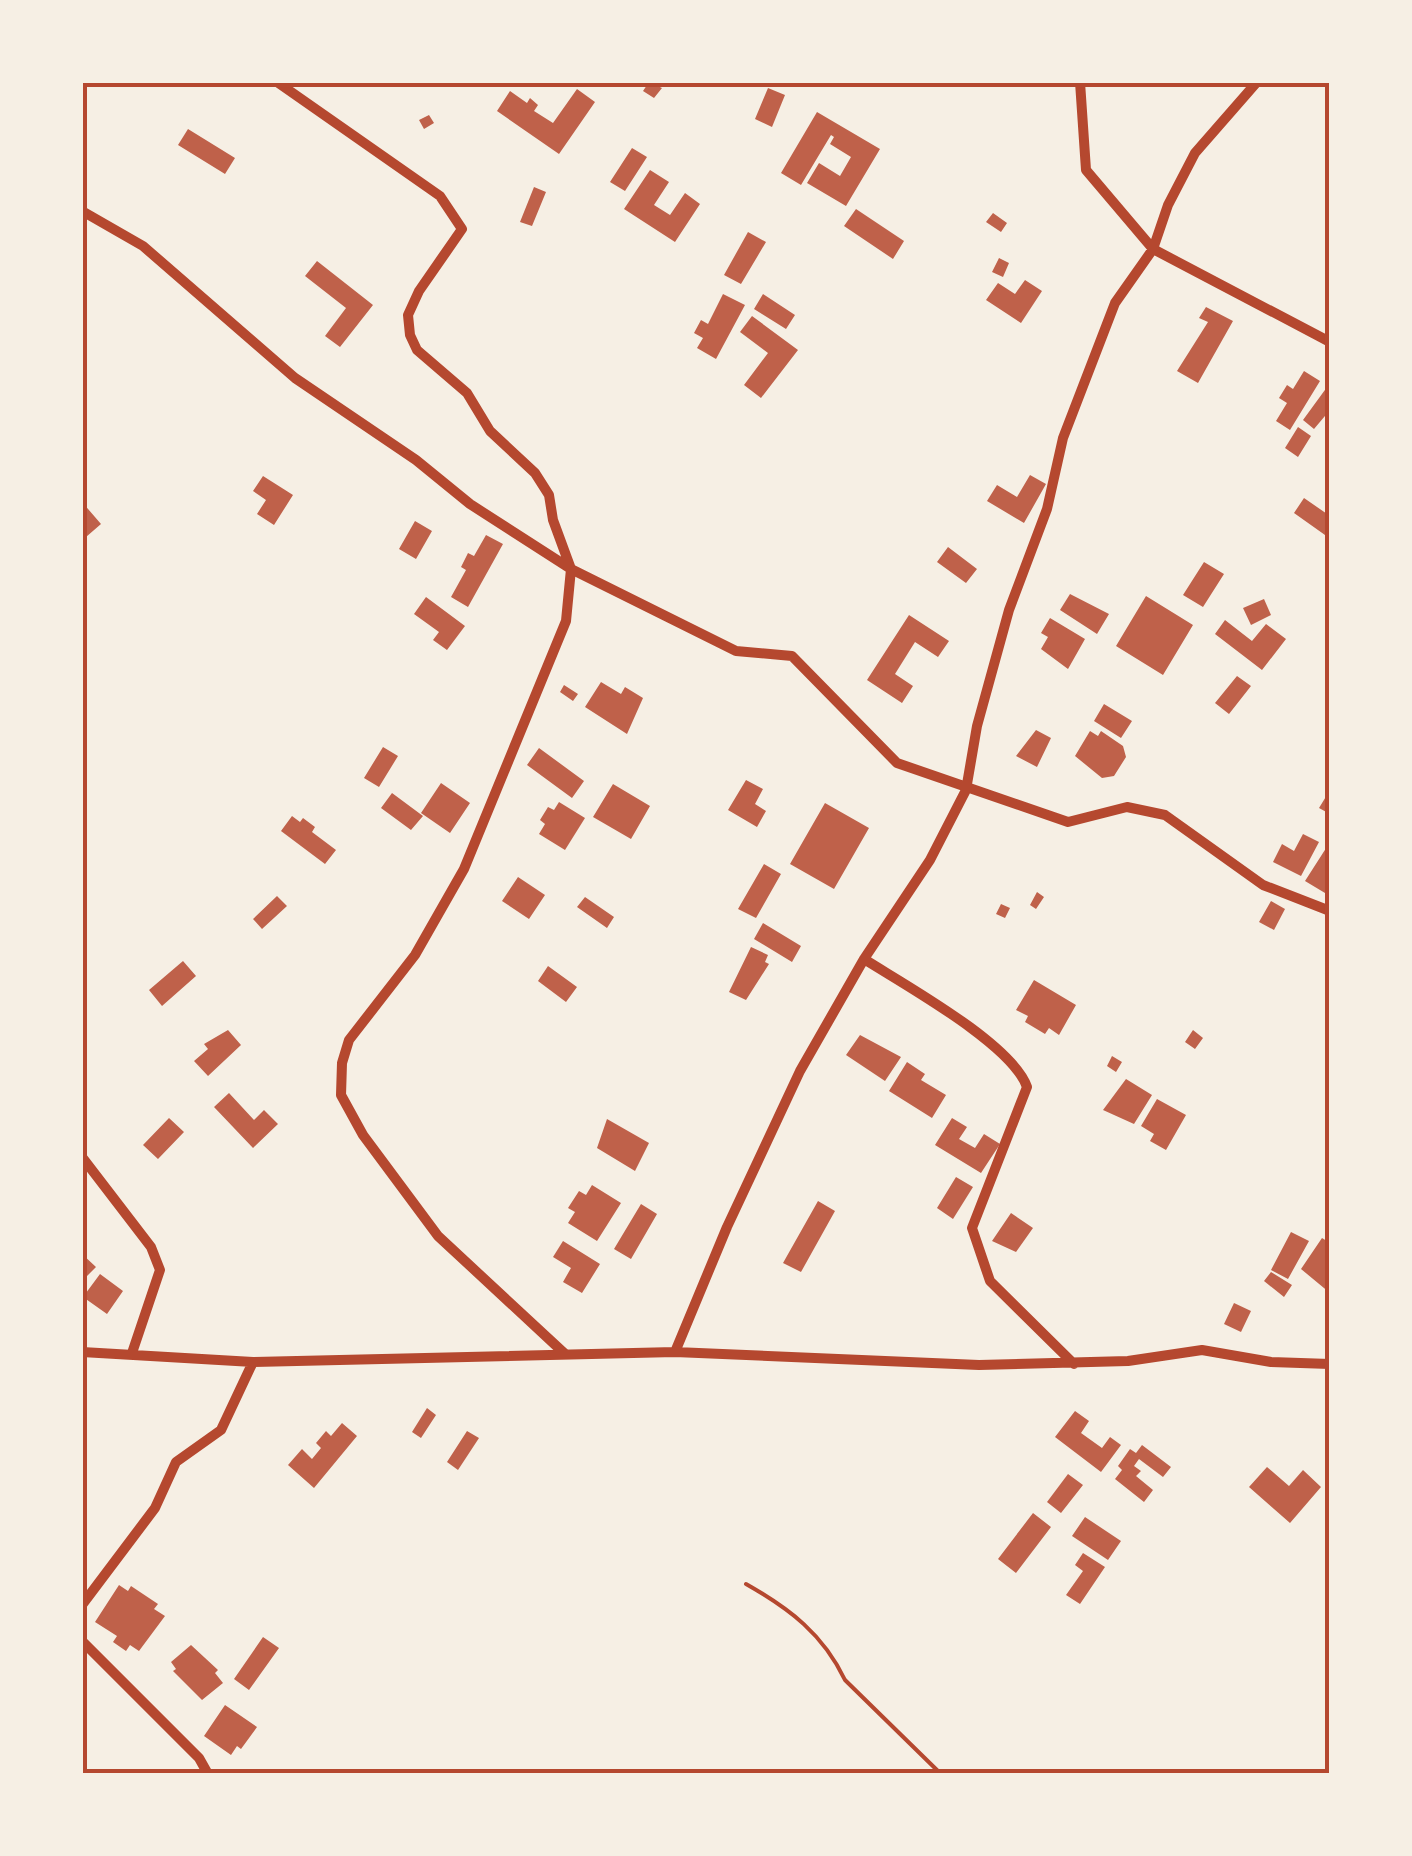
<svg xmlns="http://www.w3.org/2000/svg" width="1412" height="1856" font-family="Rubik,sans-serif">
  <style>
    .building { fill: #bf614a }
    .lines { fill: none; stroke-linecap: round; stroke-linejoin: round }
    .path { stroke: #b5482f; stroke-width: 4 }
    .minor { stroke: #b5482f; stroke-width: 10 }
    .neatline { fill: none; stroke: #b5482f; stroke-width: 4 }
  </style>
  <rect width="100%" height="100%" fill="#f6efe4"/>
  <path class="building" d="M649,82l13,6 -8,10 -11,-7z
    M768,88l17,7 -13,32 -17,-8z
    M577,89l18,13 -36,52 -62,-43 13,-20 17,12 3,-5 8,7 -4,6 19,12z
    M817,112l63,37 -34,57 -39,-23 12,-20 21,13 11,-19 -21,-13 4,-7 -3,-2 -30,50 -20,-12z
    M429,115l5,8 -10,6 -5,-9z
    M188,129l47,29 -10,16 -47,-29z
    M632,148l15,9 -22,34 -15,-9z
    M650,170l19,12 -15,23 16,10 15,-22 15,11 -25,38 -51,-33z
    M534,187l12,5 -14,34 -12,-4z
    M856,209l48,32 -11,18 -49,-33z
    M993,213l14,10 -6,9 -15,-10z
    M748,232l18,10 -25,42 -17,-9z
    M999,258l10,5 -6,14 -11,-5z
    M317,261l56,44 -33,42 -15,-11 21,-28 -41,-32z
    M1025,280l17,11 -21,32 -35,-23 12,-17 17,11z
    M723,294l22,11 -29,54 -19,-11 6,-10 -9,-5 7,-13 7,4z
    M763,294l32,21 -9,14 -32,-20z
    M1206,307l27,14 -35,62 -21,-12 31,-49 -9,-4z
    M752,316l46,34 -37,48 -17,-13 24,-32 -28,-21z
    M1304,371l16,10 -30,49 -14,-9 11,-18 -8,-5 8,-13 6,4z
    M1330,383v27l-16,19 -11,-9z
    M1298,427l13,9 -13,21 -13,-9z
    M1030,475l16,9 -22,39 -37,-22 10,-16 20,12z
    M263,476l30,19 -19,30 -17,-11 9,-14 -13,-9z
    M1304,498l26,18 -5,19 -31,-22z
    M82,502l19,22 -15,13 -4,-3z
    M415,521l17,10 -16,28 -17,-10z
    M486,535l17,9 -35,63 -17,-10 15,-27 -5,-3 7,-14 6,3z
    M948,547l29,22 -11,14 -29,-21z
    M1204,562l20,12 -21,33 -20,-12z
    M1070,594l39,20 -12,20 -37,-24z
    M1146,596l47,29 -30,50 -47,-29z
    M426,597l39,29 -18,24 -14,-10 6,-8 -25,-18z
    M1264,599l7,16 -20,10 -8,-17z
    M909,615l40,26 -11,16 -23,-15 -20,32 18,12 -11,17 -35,-23z
    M1050,618l35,21 -17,30 -27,-20 7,-12 -7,-4z
    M1225,620l27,21 14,-17 20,15 -24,31 -47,-36z
    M1237,676l14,10 -22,28 -14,-11z
    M601,682l20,12 4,-7 18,11 -16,36 -42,-27z
    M564,685l14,9 -5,7 -13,-9z
    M1104,704l28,17 -11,17 -27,-17z
    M1036,730l15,8 -14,29 -21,-11z
    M1090,731l8,5 3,-5 22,15 3,11 -12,19 -12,2 -27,-22z
    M383,747l15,9 -19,31 -15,-9z
    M539,748l45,33 -12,17 -45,-33z
    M746,780l17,9 -8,15 11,7 -9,16 -29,-17z
    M441,783l29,20 -20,30 -29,-20z
    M613,784l37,22 -19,33 -38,-22z
    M1330,790v24l-11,-6z
    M392,793l31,23 -12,14 -30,-22z
    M559,802l26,16 -20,32 -26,-16 6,-10 -5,-4 8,-13 6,3z
    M825,803l44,25 -35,61 -44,-25z
    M292,816l8,6 3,-4 12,9 -3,5 24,18 -11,14 -44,-33z
    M1303,834l16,8 -18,34 -28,-14 9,-18 12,7z
    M1330,842v54l-25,-15z
    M764,864l17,10 -25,44 -18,-9z
    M518,877l27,18 -16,24 -27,-18z
    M1037,892l7,5 -8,12 -6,-4z
    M277,896l10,10 -25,23 -9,-10z
    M585,897l29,20 -7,11 -30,-21z
    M1271,901l14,8 -11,21 -15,-8z
    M1001,904l9,4 -5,10 -9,-4z
    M763,923l38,23 -9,16 -38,-23z
    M751,947l17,8 -3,7 4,2 -23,36 -17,-8z
    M183,961l13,15 -34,30 -13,-16z
    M548,966l29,21 -11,15 -28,-21z
    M1034,980l42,25 -17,30 -10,-7 -4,6 -20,-12 3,-6 -12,-6z
    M228,1030l13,15 -33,31 -14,-15 14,-12 -4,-5z
    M1193,1030l10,8 -8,11 -10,-7z
    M860,1035l41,22 -16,24 -39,-26z
    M1112,1056l10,6 -6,10 -9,-6z
    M907,1062l18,12 -4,6 25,15 -14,23 -43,-27z
    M1126,1079l26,16 -18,29 -31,-14z
    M229,1093l25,27 10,-10 14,14 -25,24 -39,-41z
    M1157,1099l29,16 -20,35 -16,-9 4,-7 -13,-8z
    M169,1118l15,14 -26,27 -15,-14z
    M952,1118l15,9 -8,12 16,9 9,-14 16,10 -19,29 -46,-28z
    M607,1119l42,24 -14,28 -38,-23z
    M956,1177l17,10 -20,32 -16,-11z
    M592,1185l29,18 -24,38 -29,-18 7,-11 -7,-4 11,-17 7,4z
    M818,1201l17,10 -34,61 -18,-9z
    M641,1204l16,10 -26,45 -17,-10z
    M1011,1213l22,15 -17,24 -24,-11z
    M1291,1232l18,9 -21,38 -17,-9z
    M1322,1238l8,5v50l-29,-24z
    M563,1241l37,23 -18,29 -19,-11 8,-14 -18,-11z
    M82,1254l14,13 -14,14z
    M1271,1272l21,13 -8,12 -20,-16z
    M100,1274l23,17 -16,23 -24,-17z
    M1234,1303l17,8 -10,21 -17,-8z
    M427,1408l9,7 -15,23 -9,-6z
    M1075,1411l14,10 -8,12 21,15 8,-11 11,8 -20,27 -46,-35z
    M342,1423l15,13 -43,52 -26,-23 14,-16 10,10 9,-11 -5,-5 10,-12 5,5z
    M467,1431l12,7 -21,32 -11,-8z
    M1142,1445l29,22 -8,10 -24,-18 -5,7 7,5 -5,5 17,14 -9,12 -29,-23 7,-9 -4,-4 12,-17 6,4z
    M1267,1467l22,19 14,-16 18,17 -31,36 -41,-36z
    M1068,1474l15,11 -22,28 -14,-11z
    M1033,1513l18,14 -35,46 -18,-14z
    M1085,1517l36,24 -13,19 -36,-24z
    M1083,1553l22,14 -25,37 -14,-9 17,-24 -8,-6z
    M119,1585l9,6 3,-5 27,18 -4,5 11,7 -26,35 -9,-6 -4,6 -13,-9 4,-6 -22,-14z
    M263,1637l16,11 -30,42 -15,-11z
    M191,1645l27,25 -3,3 8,10 -21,17 -29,-29 3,-2 -5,-7z
    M225,1705l32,22 -16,22 -4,-3 -6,9 -27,-19z"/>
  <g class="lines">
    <path class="path" d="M746,1584c44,25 77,50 99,96l96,94"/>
    <path class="minor" d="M277,82l163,114 22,33 -43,62 -11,24 2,20 7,15 50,43 23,38 45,42 14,22 4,25 18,49 -5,52 -102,248 -49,86 -66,85 -7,23 -1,32 22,40 75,101 126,117
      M1080,82l6,88 67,79 177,93
      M82,211l61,35 152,132 121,82 54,44 101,65 165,82 56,5 105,107 171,59 59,-15 38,8 98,70 67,26
      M864,959c41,26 148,85 163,128l-55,141 18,53 84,83
      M82,1157l69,90 9,23 -28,83
      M82,1352l171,10 422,-10 304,13 149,-4 74,-11 69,12 59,2
      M675,1352l52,-125 73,-156 64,-112 66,-99 36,-70 11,-64 32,-116 38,-101 16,-71 52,-135 38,-54 15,-44 27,-52 62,-71
      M82,1605l73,-97 21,-46 45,-32 32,-68
      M82,1641l117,117 9,16"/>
  </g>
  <rect width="1412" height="1856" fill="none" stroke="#f6efe4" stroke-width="170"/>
  <rect x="85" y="85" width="1242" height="1686" class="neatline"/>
</svg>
